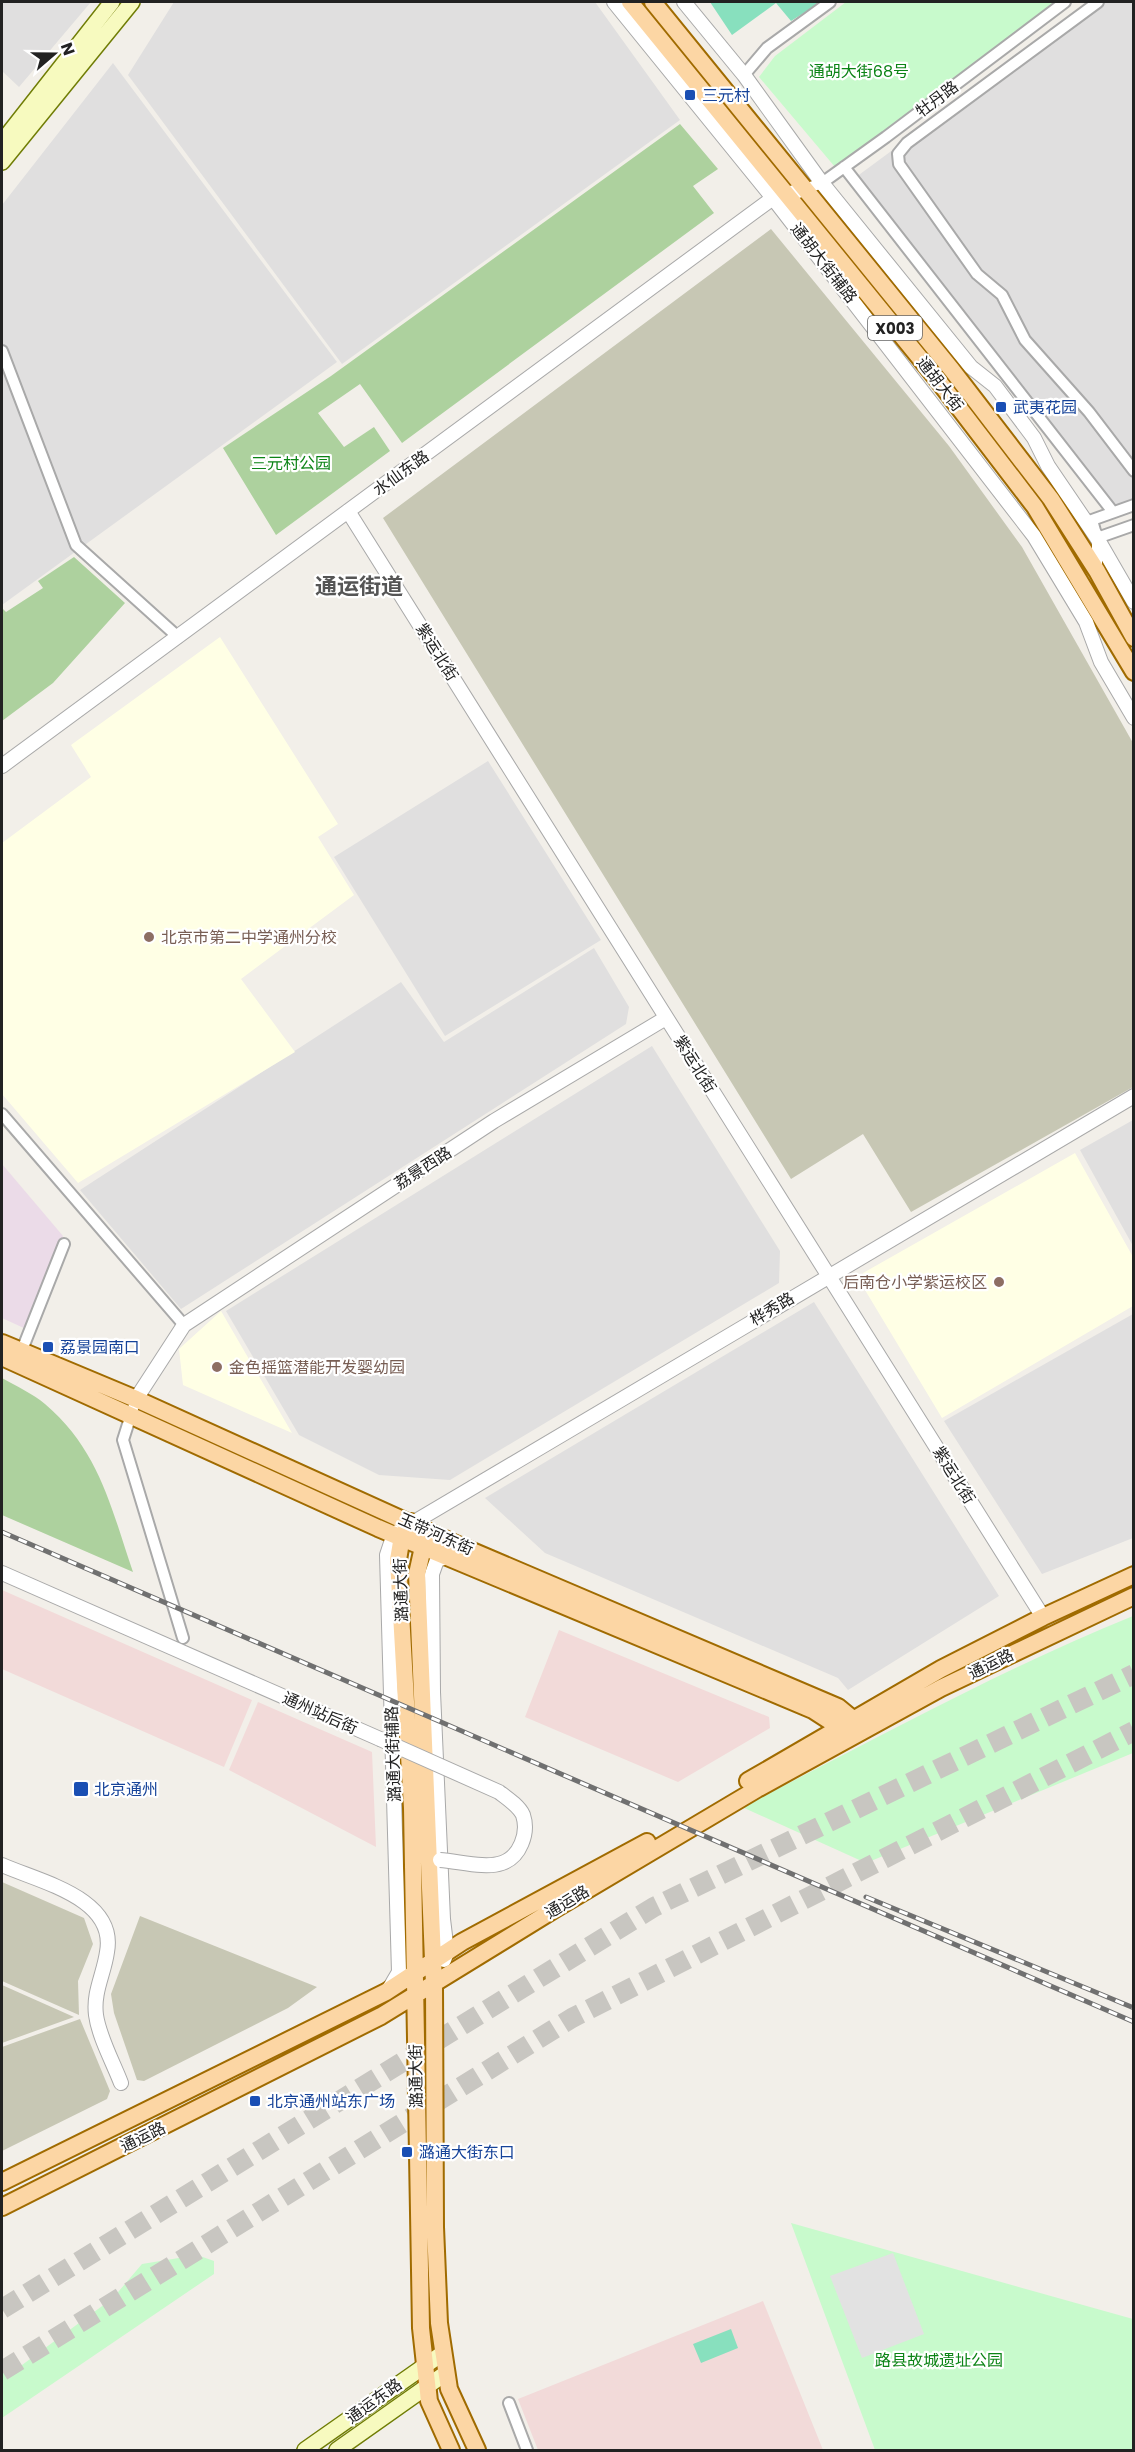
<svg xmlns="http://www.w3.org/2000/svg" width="1135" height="2452" font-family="Poppins,'Noto Sans SC',sans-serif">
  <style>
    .residential { fill: #e0dfdf }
    .commercial { fill: #f2dad9 }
    .industrial { fill: #ebdbe8 }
    .education { fill: #ffffe5 }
    .construction { fill: #c7c7b4 }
    .forest { fill: #add19e }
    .park { fill: #c8facc }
    .pitch { fill: #88e0be }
    .parking { fill: #e2e2e2 }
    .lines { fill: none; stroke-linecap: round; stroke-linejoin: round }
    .motorway-tunnel { stroke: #c8c6c1; stroke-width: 20; stroke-dasharray: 20 10; stroke-linecap: butt }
    .minor-casing { stroke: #a9a9a9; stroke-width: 14 }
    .tertiary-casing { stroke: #a9a9a9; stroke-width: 16 }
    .secondary-casing { stroke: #707d05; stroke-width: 18 }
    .primary-casing { stroke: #a06b00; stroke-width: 20 }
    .minor { stroke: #fff; stroke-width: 10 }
    .tertiary { stroke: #fff; stroke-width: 14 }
    .secondary { stroke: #f7fabf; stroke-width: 15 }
    .primary { stroke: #fcd6a4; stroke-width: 16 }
    .rail-casing { stroke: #707070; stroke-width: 5 }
    .rail { stroke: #fff; stroke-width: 3; stroke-dasharray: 9; stroke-linecap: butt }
    .tertiary-bridge-casing { stroke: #a9a9a9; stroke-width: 16; stroke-linecap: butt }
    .tertiary-bridge { stroke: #fff; stroke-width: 14 }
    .transit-dot { fill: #1a4fb4; stroke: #fff; stroke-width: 2 }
    .education-dot { fill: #8d6e63; stroke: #fff; stroke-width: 2 }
    .labels { text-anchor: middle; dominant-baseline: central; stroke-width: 4.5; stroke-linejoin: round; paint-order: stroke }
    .shield { fill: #fff; stroke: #646464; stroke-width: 1.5 }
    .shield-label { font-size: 15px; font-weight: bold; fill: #222 }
    .park-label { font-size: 16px; fill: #0c8416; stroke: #fff }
    .transit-label { font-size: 16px; fill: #164399; stroke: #fff; text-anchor: start }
    .street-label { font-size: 16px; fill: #222; stroke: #fff }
    .education-label { font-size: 16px; fill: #785e54; stroke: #fff; text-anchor: start }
    .district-label { font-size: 22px; font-weight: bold; fill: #555; stroke: #fff }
  </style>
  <rect width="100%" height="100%" fill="#f2efe9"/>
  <path class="residential" d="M2,2h89l-72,85 -17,-16z
    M174,2h421l85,118 -338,244 -214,-289z
    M1093,2h40v506l-23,9 -258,-337z
    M113,63l224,299 -335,243v-400z
    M488,761l113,179 -156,96 -111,-179z
    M594,948l35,59 -3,17 -445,285 -101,-119 321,-208 43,60z
    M652,1046l128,205 -1,32 -329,197 -71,-5 -80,-40 -73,-124z
    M1133,1120v126l-53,-96z
    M814,1302l185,294 -151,94 -10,-12 -293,-125 -60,-55z
    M1133,1314v224l-91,36 -98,-153z"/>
  <path class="commercial" d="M2,1590l250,110 -28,67 -222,-98z
    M559,1630l210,87 1,11 -92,54 -153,-65z
    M258,1702l114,50 4,95 -147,-77z
    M763,2301l60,149h-285l-20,-51z"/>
  <path class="industrial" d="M2,1164l61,72 -37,93 -24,-11z"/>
  <path class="education" d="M220,637l118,187 -20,13 36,58 -113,84 54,73 -217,131 -76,-89v-251l89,-66 -20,-32z
    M1075,1153l58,104v49l-191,112 -77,-128 -2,-17z
    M221,1311l71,122 -109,-48 -4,-36z"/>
  <path class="construction" d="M771,229l178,217 73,101 111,196v344l-222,125 -48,-78 -72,45 -408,-661z
    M2,1882l82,36 9,26 -15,37 1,34 -77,-34z
    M140,1916l177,71 -29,21 -144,73 -7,-1 -23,-67 -3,-19z
    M2,1985l72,32 -72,26z
    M80,2019l30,72 -3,8 -105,52v-104z"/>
  <path class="forest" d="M680,124l38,45 -25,17 21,27 -312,230 -42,-59 -42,29 26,34 30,-20 16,24 -114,84 -53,-87 108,-72z
    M74,557l51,46 -72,80 -51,38v-113l4,4 37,-24 -5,-7z
    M2,1378c14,8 31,16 43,26 55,47 66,104 88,168l-131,-57z"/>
  <path class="park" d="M846,2h211l-222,165 -76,-90 16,-21z
    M1133,1616v137l-267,110 -124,-56c129,-65 257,-137 391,-191z
    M791,2223l342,96v131h-258z
    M197,2255l17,6v13l-212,144v-46l20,-7 91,-67 29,-34z"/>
  <path class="pitch" d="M710,2h111l-30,19 -15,-18 -44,32z
    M731,2329l7,19 -37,15 -8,-19z"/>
  <path class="parking" d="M893,2253l31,81 -62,24 -32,-82z"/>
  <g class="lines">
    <path class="motorway-tunnel" d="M2,2309l652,-402 480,-233
      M2,2371l570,-353 562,-287"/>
    <defs>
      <path id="minor" d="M1098,2l-191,141 -9,11 1,10 78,110 25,21 23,45 64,72 45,59
        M744,75l23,-27 63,-46
        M844,167l269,345
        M805,189l17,-6 64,-46 179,-135
        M2,351l74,194 102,92
        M1097,538l37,-13
        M1097,568v-30l-5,-18 42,-15
        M2,1114l182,211
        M22,1350l42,-106
        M136,1399l-13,41 60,198
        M509,2403l18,47"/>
      <path id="tertiary" d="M614,2l159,196 261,338 52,86 15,40 33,56
        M684,2l60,73 78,108 149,184 24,19 39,52 14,28 49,72 37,64
        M348,511l695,1106
        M2,766l771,-568 32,-9
        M136,1399l48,-74 310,-204 172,-103
        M2,1573l378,166
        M2,1865c38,17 115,33 105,87 -3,22 -14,40 -11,63 3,22 17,47 25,68
        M444,1960l3,-8 -4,-33 -10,-227 -1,-118 5,-14 13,-4
        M389,1989l10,-17 -12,-417 7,-21 740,-438"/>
      <path id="secondary" d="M2,142l110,-140
        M2,162l130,-160
        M305,2450l138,-97
        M337,2450l109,-77"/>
      <path id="primary" d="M630,2l307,377 98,128 99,165
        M653,2l299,368 99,129 46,72 37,67
        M2,1343l134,56 322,146 380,162 23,19
        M2,1357l376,171 435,182 34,22
        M748,1781l193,-112 102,-52 91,-42
        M2,2182l384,-190 76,-50 185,-100
        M2,2207l379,-191 174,-107 202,-120 184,-101 193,-92
        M451,2450l-22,-49 -8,-73 -9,-520 -14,-248 4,-24 9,-14 12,25 -6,27 17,410 1,243 4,96 10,66 28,61"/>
    </defs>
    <use href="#minor" class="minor-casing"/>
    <use href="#tertiary" class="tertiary-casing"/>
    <use href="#secondary" class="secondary-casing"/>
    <use href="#primary" class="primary-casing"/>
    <use href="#minor" class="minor"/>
    <use href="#tertiary" class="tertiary"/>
    <use href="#secondary" class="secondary"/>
    <use href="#primary" class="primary"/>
    <defs>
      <path id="rail" d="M2,1532l1132,490
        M866,1897l268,111"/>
    </defs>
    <use href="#rail" class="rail-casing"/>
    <use href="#rail" class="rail"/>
    <defs>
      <path id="tertiary-bridge" d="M380,1739l119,53c8,6 20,14 24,23 6,18 -3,42 -21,48 -17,6 -44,-2 -62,-3"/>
    </defs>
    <use href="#tertiary-bridge" class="tertiary-bridge-casing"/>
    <use href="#tertiary-bridge" class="tertiary-bridge"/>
  </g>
  <g class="transit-dot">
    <rect x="684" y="89" width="12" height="12" rx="3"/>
    <rect x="995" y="401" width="12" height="12" rx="3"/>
    <rect x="42" y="1341" width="12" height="12" rx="3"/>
    <rect x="73" y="1781" width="16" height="16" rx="3"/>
    <rect x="249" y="2095" width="12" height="12" rx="3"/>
    <rect x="401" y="2146" width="12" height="12" rx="3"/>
  </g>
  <g class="education-dot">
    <circle cx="149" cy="937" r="6"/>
    <circle cx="999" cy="1282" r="6"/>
    <circle cx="217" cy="1367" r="6"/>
  </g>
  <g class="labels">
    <rect class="shield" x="868" y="316" width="54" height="24" rx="4.5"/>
    <g class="shield-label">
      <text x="895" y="328">X003</text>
    </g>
    <g class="park-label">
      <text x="859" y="71">通胡大街68号</text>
      <text x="291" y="463">三元村公园</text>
      <text x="939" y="2360">路县故城遗址公园</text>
    </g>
    <g class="transit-label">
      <text x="702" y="95">三元村</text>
      <text x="1013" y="407">武夷花园</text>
      <text x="60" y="1347">荔景园南口</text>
      <text x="94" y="1789">北京通州</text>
      <text x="267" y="2101">北京通州站东广场</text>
      <text x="419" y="2152">潞通大街东口</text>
    </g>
    <g class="street-label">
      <text transform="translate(937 99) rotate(-37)">牡丹路</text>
      <text transform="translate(824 263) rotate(52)">通胡大街辅路</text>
      <text transform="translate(940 384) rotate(52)">通胡大街</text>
      <text transform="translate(401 473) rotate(-36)">水仙东路</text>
      <text transform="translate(437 652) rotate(58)">紫运北街</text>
      <text transform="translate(695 1064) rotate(58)">紫运北街</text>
      <text transform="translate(423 1168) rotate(-33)">荔景西路</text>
      <text transform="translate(772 1309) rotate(-31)">桦秀路</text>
      <text transform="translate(954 1475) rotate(58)">紫运北街</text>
      <text transform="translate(436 1534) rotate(24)">玉带河东街</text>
      <text transform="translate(401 1590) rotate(-92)">潞通大街</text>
      <text transform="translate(991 1664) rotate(-26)">通运路</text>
      <text transform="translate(320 1713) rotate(24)">通州站后街</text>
      <text transform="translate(393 1754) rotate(-92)">潞通大街辅路</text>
      <text transform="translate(567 1902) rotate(-31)">通运路</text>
      <text transform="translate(416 2076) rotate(-91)">潞通大街</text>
      <text transform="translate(143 2137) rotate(-26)">通运路</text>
      <text transform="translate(374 2401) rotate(-36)">通运东路</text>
    </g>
    <g class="education-label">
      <text x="161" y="937">北京市第二中学通州分校</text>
      <text x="987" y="1282" text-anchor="end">后南仓小学紫运校区</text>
      <text x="229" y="1367">金色摇篮潜能开发婴幼园</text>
    </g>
    <g class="district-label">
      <text x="359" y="586">通运街道</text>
    </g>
  </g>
  <rect width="1135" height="2452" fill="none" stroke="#222222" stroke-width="6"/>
  <g transform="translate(54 54) rotate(70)" stroke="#ffffff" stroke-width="4.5" paint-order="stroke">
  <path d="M0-4.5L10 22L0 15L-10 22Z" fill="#222222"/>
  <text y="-9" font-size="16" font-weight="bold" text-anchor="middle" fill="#222222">N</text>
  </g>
</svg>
